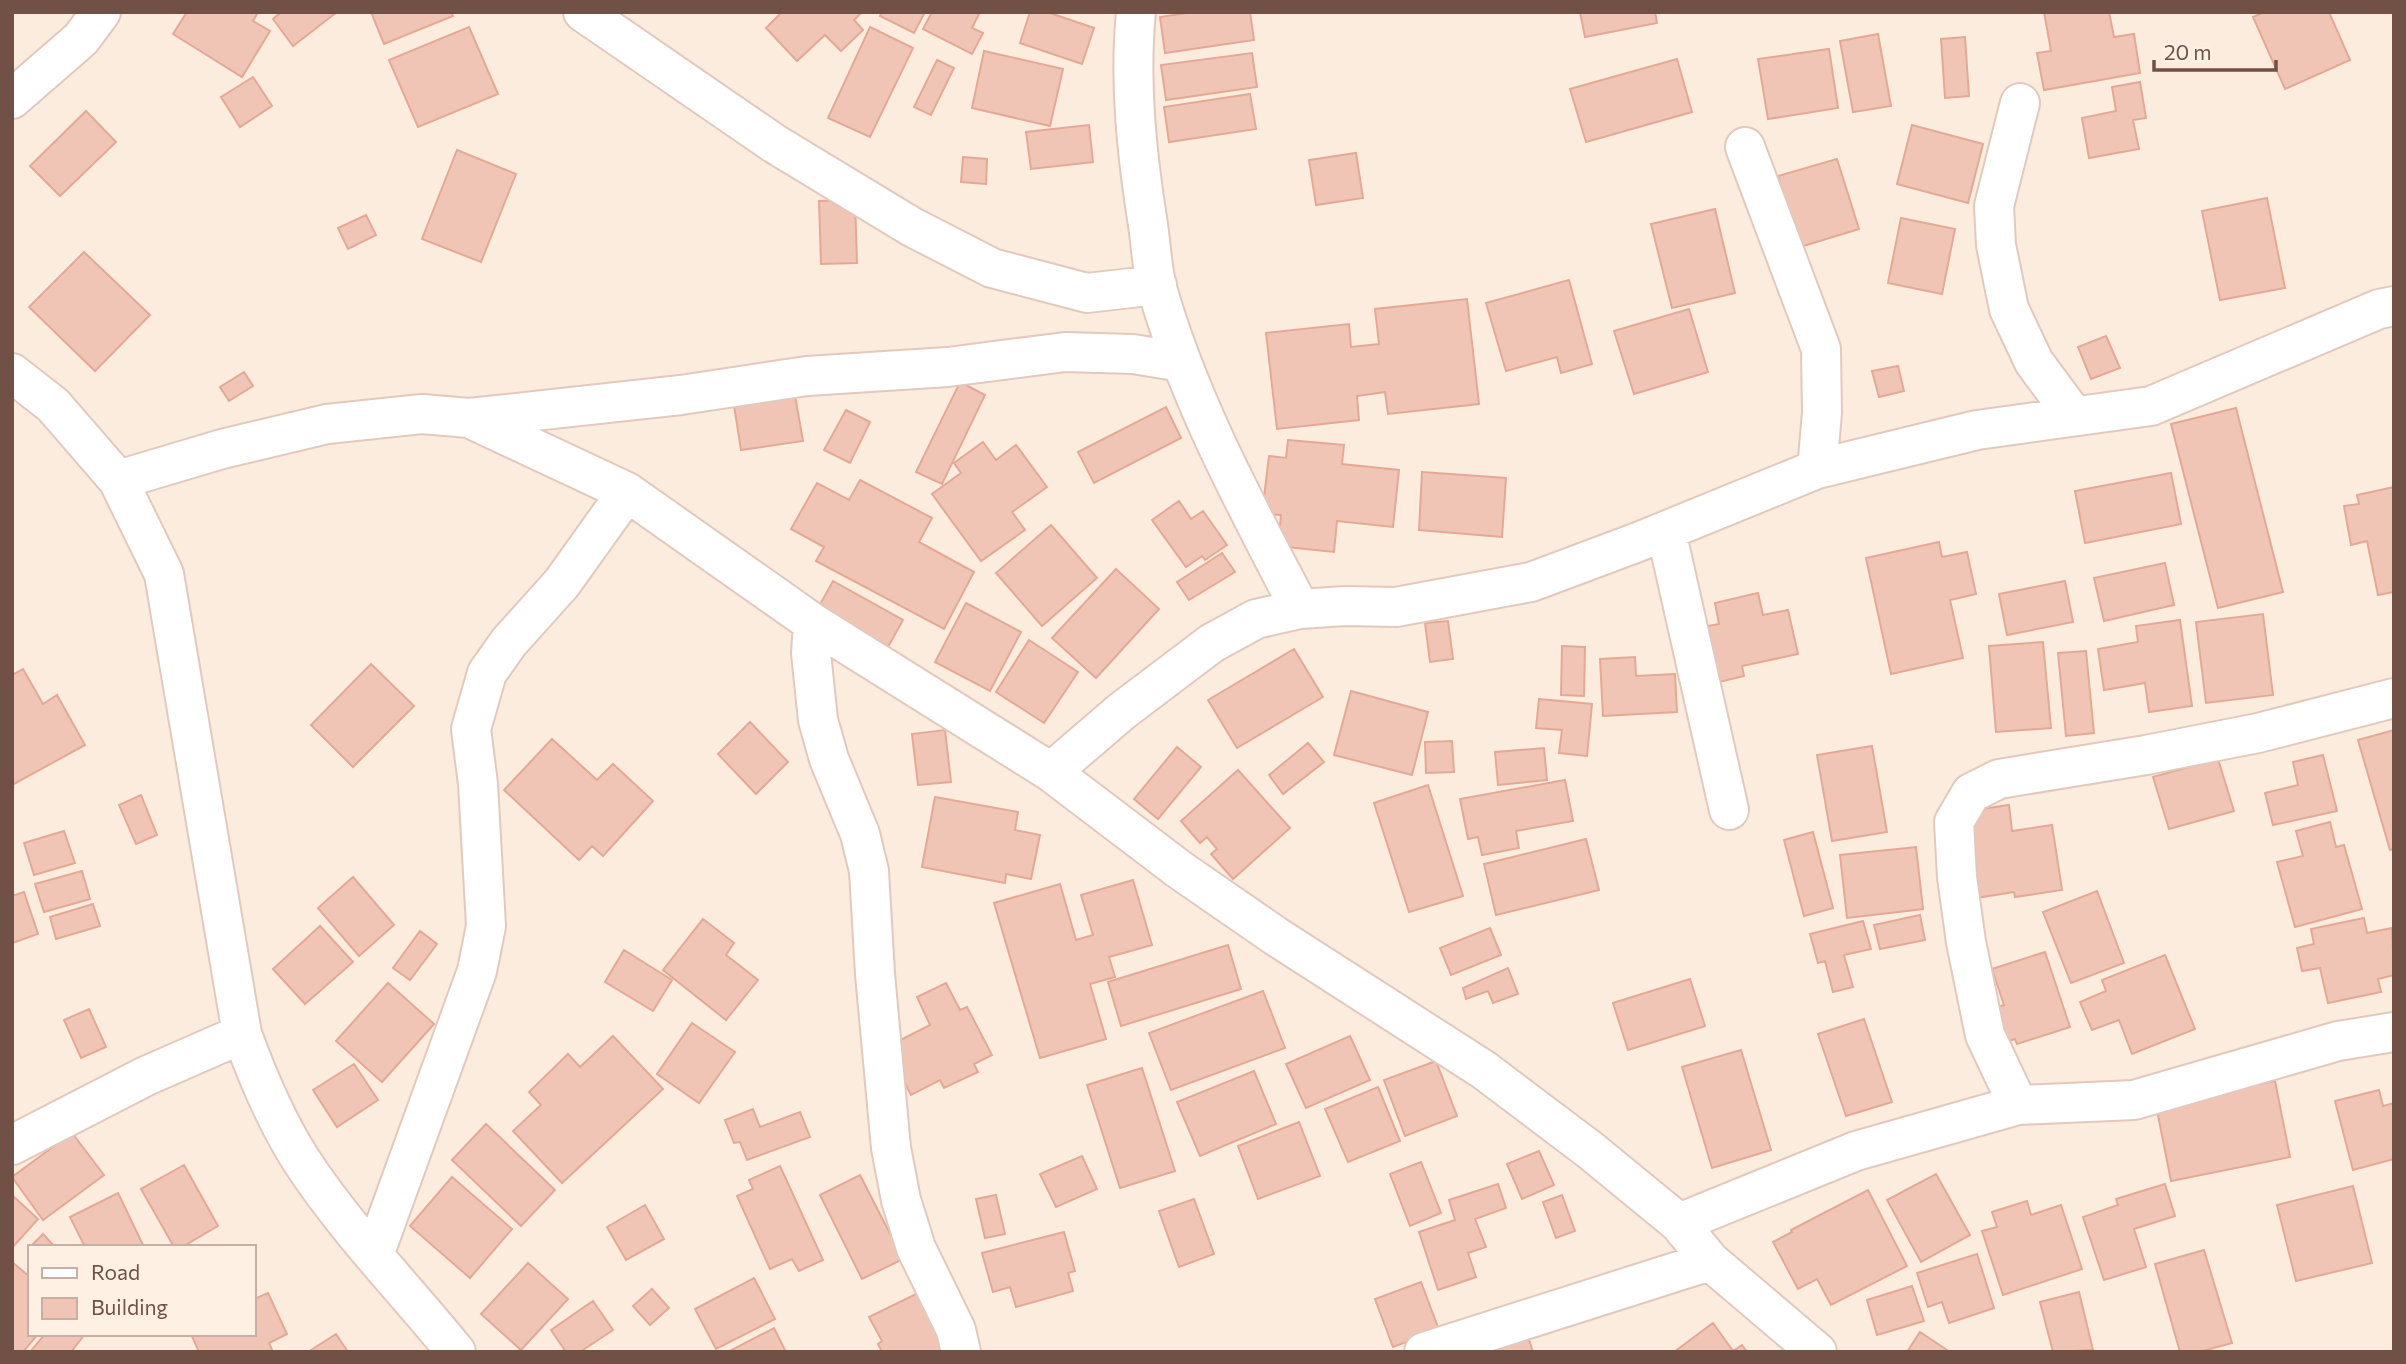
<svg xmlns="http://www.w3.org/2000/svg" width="2406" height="1364" font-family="Commissioner,sans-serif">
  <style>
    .building { fill: #f1c5b5; stroke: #e4a996; stroke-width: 2 }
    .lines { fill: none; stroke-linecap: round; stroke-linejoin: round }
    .street-casing { stroke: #e2c9bd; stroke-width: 42 }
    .street { stroke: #fff; stroke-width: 38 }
  </style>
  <rect width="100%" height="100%" fill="#fcecde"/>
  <path class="building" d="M187,12h71l-5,9 17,10 -28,46 -69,-43z
    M281,12h56l-44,34 -20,-27z
    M371,12h80l2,4 -69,28z
    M782,12h80l-8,8 9,10 -22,21 -16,-16 -28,26 -31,-33z
    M882,12h43l-11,21 -34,-17z
    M932,12h48l-8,16 11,5 -11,21 -49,-25z
    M1030,12h17l47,16 -12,36 -62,-21z
    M1193,12h57l4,28 -89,13 -5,-36z
    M1580,12h75l2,11 -72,14z
    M2044,12h65l5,25 20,-3 6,39 -96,17 -7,-37 14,-2z
    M2264,12h65l21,48 -65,29 -32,-72z
    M469,27l29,67 -80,33 -29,-67z
    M870,27l43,21 -43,89 -42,-19z
    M1878,34l13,72 -38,6 -13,-71z
    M1965,37l4,59 -24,2 -4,-59z
    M1829,49l9,59 -70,11 -10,-60z
    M984,51l79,18 -13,57 -78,-18z
    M1252,53l5,34 -91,13 -5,-35z
    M1677,59l15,53 -106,30 -16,-53z
    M937,60l17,8 -23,47 -17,-8z
    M253,77l19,29 -32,21 -19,-30z
    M2140,82l6,36 -13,2 6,29 -50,9 -7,-40 34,-7 -4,-24z
    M1250,94l6,35 -87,13 -5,-35z
    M86,111l30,31 -56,54 -30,-30z
    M1089,125l4,37 -62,7 -5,-37z
    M1912,125l71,19 -15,59 -71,-19z
    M457,150l59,24 -35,88 -59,-23z
    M1356,153l7,45 -47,7 -7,-45z
    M963,157l24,2 -1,25 -25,-2z
    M1837,159l22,70 -59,18 -22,-71z
    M2267,198l18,90 -65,12 -18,-89z
    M855,200l2,63 -36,1 -2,-63z
    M1715,209l20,84 -63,15 -21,-84z
    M366,215l10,20 -28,14 -10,-21z
    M1901,218l54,11 -13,65 -54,-11z
    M84,252l66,63 -55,56 -66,-64z
    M1569,280l23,84 -31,9 -4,-16 -51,14 -20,-68z
    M1467,299l12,105 -91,10 -3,-22 -28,4 2,24 -82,9 -11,-96 83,-9 2,23 28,-3 -4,-35z
    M1689,309l19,63 -74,22 -20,-63z
    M2106,336l14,32 -29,11 -13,-32z
    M1898,366l6,25 -25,6 -7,-26z
    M244,372l9,14 -24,15 -9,-14z
    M960,382l25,13 -43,89 -26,-12z
    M794,390l9,51 -62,9 -8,-51z
    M1166,407l15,31 -87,45 -16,-31z
    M2236,408l47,184 -65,16 -47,-184z
    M846,410l24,12 -20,41 -26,-13z
    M1288,440l56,5 -2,19 57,6 -6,57 -56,-6 -3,31 -56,-6 3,-31 -19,-1 7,-58 17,2z
    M983,442l13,18 20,-15 31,42 -35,25 13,18 -44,31 -49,-67 29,-21 -7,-10z
    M1422,472l84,6 -4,59 -83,-7z
    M2171,473l10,51 -96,19 -10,-52z
    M860,480l72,38 -13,24 55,30 -30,57 -128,-68 8,-14 -33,-18 26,-46 32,17z
    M2394,487v105l-16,3 -11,-54 -16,4 -7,-39 15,-2 -2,-9z
    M1179,501l12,18 12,-8 24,34 -22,15 -3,-4 -16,11 -34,-47z
    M1051,525l46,53 -55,48 -46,-53z
    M1939,542l3,15 25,-5 9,42 -26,6 13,58 -72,16 -25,-116z
    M1222,553l13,19 -46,28 -12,-18z
    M2165,563l9,42 -70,16 -10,-43z
    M1116,569l43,40 -63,69 -44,-40z
    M833,581l70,39 -15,27 -70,-39z
    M2065,581l8,41 -66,13 -8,-41z
    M1758,593l5,22 25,-5 10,44 -56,12 2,10 -25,6 -22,-54 22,-4 -4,-21z
    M966,603l55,29 -31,59 -55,-29z
    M2263,614l10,81 -67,8 -10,-81z
    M2180,620l12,86 -43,6 -4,-29 -41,7 -6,-41 40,-7 -2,-16z
    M1448,621l5,38 -23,3 -5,-39z
    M1029,640l49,32 -34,51 -48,-31z
    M2043,642l8,86 -55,4 -7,-86z
    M1562,646l23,1 -1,49 -23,-1z
    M1294,649l29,48 -86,51 -29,-48z
    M2086,651l8,82 -28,3 -8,-83z
    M1635,657l1,19 39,-2 2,38 -74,4 -3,-57z
    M371,664l43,42 -61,61 -42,-42z
    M23,669l20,35 14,-9 28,50 -73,40v-110z
    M1351,691l77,21 -16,63 -78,-20z
    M1539,699l53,5 -5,52 -28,-3 3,-23 -26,-2z
    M750,722l38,40 -32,32 -38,-40z
    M945,730l6,52 -33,3 -6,-51z
    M2394,730v119l-4,1 -32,-110z
    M552,739l45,41 16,-16 40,37 -50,55 -11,-10 -13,14 -75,-70z
    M1452,741l2,31 -28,1 -1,-31z
    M1308,743l16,19 -41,32 -14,-19z
    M1872,746l15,86 -55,9 -15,-86z
    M1177,747l24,20 -43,52 -24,-20z
    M1544,748l3,32 -49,5 -3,-33z
    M2323,755l14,56 -64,14 -8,-32 33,-8 -5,-23z
    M2218,759l16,52 -65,18 -16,-52z
    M1238,770l52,58 -57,51 -22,-25 6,-5 -10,-12 -7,6 -19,-22z
    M1565,780l8,41 -57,10 3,17 -37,7 -4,-18 -10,2 -8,-40z
    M1428,785l35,111 -54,16 -35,-109z
    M141,795l16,40 -21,9 -17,-39z
    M935,797l83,15 -3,18 25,5 -9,44 -25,-5 -1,9 -83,-16z
    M2009,805l3,26 40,-6 10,65 -47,7 -1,-5 -38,6 -15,-86z
    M2330,822l6,25 8,-2 18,64 -67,18 -18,-65 26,-6 -7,-25z
    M64,831l11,32 -41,12 -10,-32z
    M1813,832l20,76 -29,8 -20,-76z
    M1586,839l13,51 -103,25 -12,-51z
    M1916,847l7,62 -76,9 -7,-63z
    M82,871l8,28 -46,13 -9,-28z
    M353,877l41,48 -35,31 -41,-48z
    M1133,880l19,65 -43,12 6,20 -25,7 16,55 -66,19 -46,-155 66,-19 16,56 17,-5 -12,-40z
    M2097,891l27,72 -53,20 -28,-71z
    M24,892l14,42 -26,9v-47z
    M93,904l7,22 -44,13 -6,-22z
    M1920,915l5,25 -45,9 -6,-24z
    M2364,918l3,15 25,-5 2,47 -16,4 3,13 -53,11 -8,-35 -18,3 -5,-23 17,-4 -3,-15z
    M703,919l31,24 -8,12 32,25 -32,40 -63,-50z
    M1863,921l8,28 -27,6 9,32 -20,5 -8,-31 -7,2 -8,-29z
    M320,926l33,36 -48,42 -32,-35z
    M1490,928l11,27 -50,20 -11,-27z
    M420,931l17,13 -27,36 -17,-12z
    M1228,945l13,44 -120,37 -13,-44z
    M624,950l48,30 -19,31 -48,-29z
    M2045,952l25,75 -53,17 -2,-5 -15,5 -11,-34 15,-5 -12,-36z
    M2165,955l30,74 -63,25 -13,-34 -27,10 -12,-28 26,-11 -4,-11z
    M1508,968l10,26 -25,9 -5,-12 -22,8 -3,-11z
    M1690,979l15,47 -77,24 -15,-47z
    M388,983l46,41 -52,58 -46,-41z
    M946,983l14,27 7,-3 25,48 -18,9 4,8 -34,16 -4,-8 -29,15 -24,-48 43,-22 -13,-28z
    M1263,991l22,57 -114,42 -22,-57z
    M89,1009l17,38 -25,11 -17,-38z
    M1864,1019l28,83 -46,14 -28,-82z
    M692,1023l43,29 -36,51 -42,-29z
    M613,1036l50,53 -101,94 -49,-52 28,-26 -12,-13 39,-38 12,13z
    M1350,1036l20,44 -64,28 -20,-44z
    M1741,1050l30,100 -59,18 -30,-101z
    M1436,1061l21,55 -52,20 -21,-56z
    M354,1064l24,36 -41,27 -24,-37z
    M1142,1068l33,103 -55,17 -33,-103z
    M1254,1071l22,53 -76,32 -23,-54z
    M2275,1081l15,76 -119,24 -15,-76z
    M1378,1087l22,54 -52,21 -23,-53z
    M2379,1090l4,16 11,-3v56l-41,11 -18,-69z
    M753,1109l7,18 40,-15 10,25 -63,23 -7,-18 -6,1 -9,-23z
    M1299,1122l21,54 -62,23 -20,-53z
    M486,1124l69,66 -34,36 -69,-66z
    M72,1133l32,42 -61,45 -31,-43z
    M1539,1151l15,34 -32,14 -15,-35z
    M1082,1156l15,33 -41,18 -16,-33z
    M1421,1162l20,51 -31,13 -20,-52z
    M184,1165l34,61 -36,21h-8l-33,-58z
    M780,1166l43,94 -24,11 -7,-12 -22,10 -33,-73 16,-7 -4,-9z
    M1936,1174l34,61 -49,27 -34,-62z
    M860,1175l43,84 -41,20 -42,-84z
    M452,1177l60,52 -42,49 -60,-52z
    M1498,1184l8,24 -31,11 11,28 -18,6 8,24 -38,13 -19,-58 36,-12 -6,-20z
    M2165,1184l10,32 -41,13 12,38 -42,13 -21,-63 35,-12 -2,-6z
    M2353,1186l19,77 -76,18 -19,-76z
    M1868,1190l39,76 -76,39 -14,-26 -19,10 -25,-47 19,-10 -1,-2z
    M118,1193l26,54h-59l-15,-30z
    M12,1195l26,24 -26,29z
    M996,1195l9,39 -20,4 -9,-39z
    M1562,1195l13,36 -19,7 -13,-36z
    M1194,1199l20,55 -35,13 -20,-56z
    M2027,1201l4,14 30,-10 21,64 -79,26 -21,-64 15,-4 -5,-15z
    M645,1205l19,34 -38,21 -19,-33z
    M1064,1232l11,39 -7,2 5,18 -57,16 -6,-20 -17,5 -11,-39z
    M43,1234l12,13h-25z
    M2204,1250l28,93 -33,9h-19l-25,-88z
    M1977,1254l17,54 -45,15 -7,-21 -14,5 -11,-34z
    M12,1262l18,15v57h8l-15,18h-11z
    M528,1263l40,36 -47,51 -40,-36z
    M754,1278l21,41 -59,30 -21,-40z
    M1421,1282l18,48 -46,17 -18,-48z
    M1912,1286l12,35 -47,14 -10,-35z
    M652,1289l17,19 -19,17 -17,-19z
    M920,1292l31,60h-69l-4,-8 4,-3 -13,-24z
    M2079,1292l14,58 -40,2 -13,-50z
    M268,1293l19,41 -18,9 4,9h-74l-8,-18h63v-35z
    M593,1301l20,29 -33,22h-14l-15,-22z
    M1713,1323l20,28 9,-6 5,7h-73z
    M774,1328l12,24h-58z
    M1526,1330l7,22h-73z
    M1920,1332l30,20h-43z
    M45,1334h40l-14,18h-41z
    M336,1334l12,18h-40z"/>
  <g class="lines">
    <defs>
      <path id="street" d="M583,12l192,132 137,83 80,41 95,25 70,-8
        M1136,12c-7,71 1,143 12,213 3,20 4,43 9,63 32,113 89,217 143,321
        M12,99l69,-60 20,-27
        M2020,103l-26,103 2,39 13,64 25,53 40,54
        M1745,147l76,202 1,64 -5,56
        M12,373l41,32 65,75 46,94 78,460c16,44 34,87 59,126 45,69 103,128 155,192
        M469,418l158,74 186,131 238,149 129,98 97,67 207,133 106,80 89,73 31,38 107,91
        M118,480l104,-31 105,-25 95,-10 47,4 212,-23 126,-19 141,-9 117,-15 68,2 49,8
        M1666,531l63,279
        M813,623l-2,30 7,67 11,39 31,75 9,37 6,103 16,174 10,52 15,48 40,82 5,22
        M1051,772l71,-61 90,-68 44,-24 44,-10 45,-3 51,1 135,-25 107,-40 179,-73 160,-39 174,-24 228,-97 15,-3
        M2018,1105l-33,-70 -19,-93 -9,-65 -3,-55 17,-29 28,-14 147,-24 112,-22 136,-35
        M12,1145l134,-69 96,-42
        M1679,1223l177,-72 162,-46 116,-5 204,-59 56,-9
        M374,1255l103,-284 9,-45 -8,-142 -7,-55 16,-56 22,-31 53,-59 65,-91
        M1424,1352l286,-91"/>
    </defs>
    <use href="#street" class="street-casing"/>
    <use href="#street" class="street"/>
  </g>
  <rect width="2406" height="1364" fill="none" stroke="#715046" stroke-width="28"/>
  <rect x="28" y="1245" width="228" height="91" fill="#fff0e4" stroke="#c6b0a5" stroke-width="2"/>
  <rect x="42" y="1268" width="35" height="10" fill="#ffffff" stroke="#c6b0a5" stroke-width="2"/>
  <text x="91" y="1280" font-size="21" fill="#715046">Road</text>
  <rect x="42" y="1298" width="35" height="21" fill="#f1c5b5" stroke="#c6b0a5" stroke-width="2"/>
  <text x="91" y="1315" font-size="21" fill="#715046">Building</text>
  <path d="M2154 60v10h122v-10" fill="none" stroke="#715046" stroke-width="3.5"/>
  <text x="2164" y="60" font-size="21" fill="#715046" stroke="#fff0e4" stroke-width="5" paint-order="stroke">20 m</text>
</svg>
